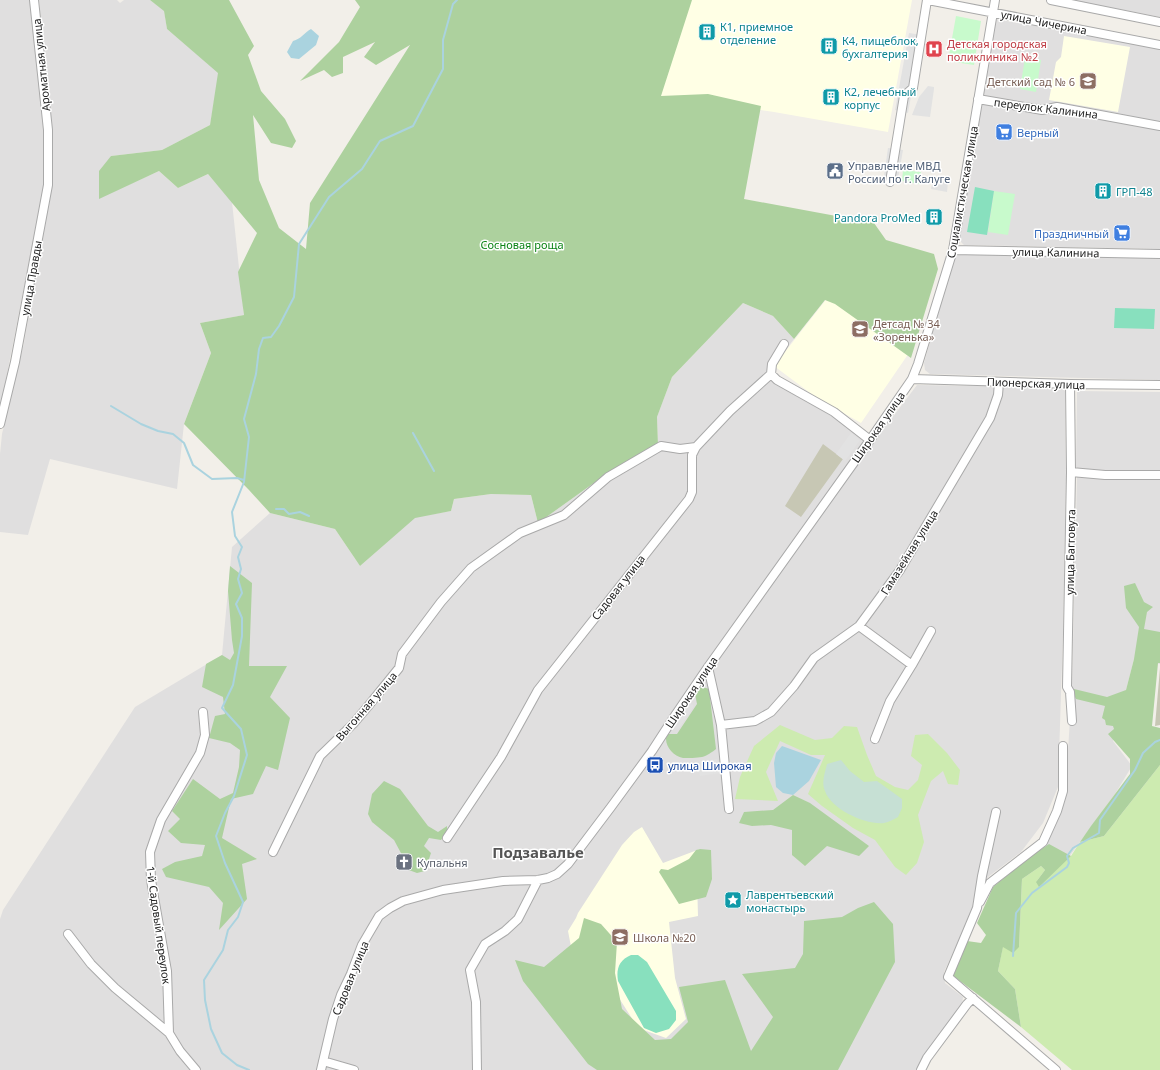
<svg xmlns="http://www.w3.org/2000/svg" width="1160" height="1070" font-family="'Noto Sans',sans-serif">
  <style>
    .residential { fill: #e0dfdf }
    .education { fill: #ffffe5 }
    .construction { fill: #c7c7b4 }
    .grass { fill: #cdebb0 }
    .forest { fill: #add19e }
    .wetland { fill: #c6e0d4 }
    .park { fill: #c8facc }
    .pitch { fill: #88e0be }
    .parking { fill: #e2e2e2 }
    .water { fill: #aad3df }
    .lines { fill: none; stroke-linecap: round; stroke-linejoin: round }
    .stream { stroke: #aad3df; stroke-width: 2 }
    .minor-casing { stroke: #a9a9a9; stroke-width: 10 }
    .minor { stroke: #fff; stroke-width: 8 }
    .labels { text-anchor: middle; dominant-baseline: central; stroke-width: 3; stroke-linejoin: round; paint-order: stroke }
    .street-label { font-size: 11px; fill: #222; stroke: #fff }
    .culture-label { font-size: 11px; fill: #0d838f; stroke: #fff; text-anchor: start }
    .health-label { font-size: 11px; fill: #be3a42; stroke: #fff; text-anchor: start }
    .education-label { font-size: 11px; fill: #785e54; stroke: #fff; text-anchor: start }
    .shop-label { font-size: 11px; fill: #366cbe; stroke: #fff; text-anchor: start }
    .service-label { font-size: 11px; fill: #4e5e75; stroke: #fff; text-anchor: start }
    .park-label { font-size: 11px; fill: #0c8416; stroke: #fff }
    .transit-label { font-size: 11px; fill: #164399; stroke: #fff; text-anchor: start }
    .worship-label { font-size: 11px; fill: #5b616d; stroke: #fff; text-anchor: start }
    .district-label { font-size: 15px; font-weight: bold; fill: #555; stroke: #fff }
  </style>
  <rect width="100%" height="100%" fill="#f2efe9"/>
  <path class="residential" d="M0,0h31l13,131v54l-44,225z
    M39,0h78l3,3 4,-3h26l14,10 3,19 52,44 -9,52 -48,25 -51,6 -12,42 60,-27 19,17 30,-14 24,28 12,113 -44,8 11,30 -27,71 -7,65 -127,-30 -22,76 -28,-3v-78l2,-20 22,-91 27,-161 1,-43z
    M1072,0h88v17z
    M996,19l164,29v201l-192,-4h-4l-3,-3 -2,-3v-4z
    M961,254l199,3v123l-230,-6 -5,-4 -1,-7 29,-102 3,-5z
    M743,303l30,13 21,23 -22,28 -5,10 70,42 36,24 44,-58 144,2 4,4 1,87 -3,154 -5,155 -15,36 -22,29 -33,25 -44,95 1,11 18,14 -1,7 -37,51 -8,15h-917v-151l3,-9 132,-203 87,-52 10,-108 38,-34 65,16 25,37 55,-49 36,-6 3,-12 37,-5 40,1 7,28 67,-48 53,-30 -1,-28 15,-40z
    M1077,391l83,1v80h-49l-32,-3 -3,-2z
    M1077,477l35,2h48v185l-26,-5 -21,82 19,25 -17,28 -46,63 -23,-11 20,-61 6,-100z"/>
  <path class="education" d="M683,0h229l-24,132 -114,-20 -77,-11 -42,-5z
    M1064,36l66,11 -12,65 -69,-12 7,-38 5,-5z
    M850,271l61,79 -50,73 -44,-25 -43,-32 51,-65z
    M642,827l21,36 37,-14 -3,32 1,35 -29,6 6,56 11,41 -20,19 -28,-10 -38,-60 -27,-11 -5,-26 8,-13 2,-5 44,-68 12,-13z"/>
  <path class="construction" d="M823,444l20,15 -42,58 -16,-11z
    M1160,668v57l-5,1z"/>
  <path class="grass" d="M780,725l35,15 17,-2 12,-12 13,1 10,28 9,21 19,11 13,3 10,-10 4,-15 -11,-9 4,-21 13,-1 19,19 13,17 -2,15 -10,-1 -5,-13 -12,10 -13,34 6,27 -7,21 -11,12 -11,-8 -20,-27 -22,-12 -31,-22 -14,-12 17,-39h-14l-31,-14 -14,31 12,29 -43,-2 5,-22 14,-31z
    M1160,765v305h-88l-51,-43 -6,-38 -17,-18 5,-25 16,1 3,-68 19,-13 4,4 -9,12 35,-26 9,-14 24,-6z"/>
  <path class="forest" d="M150,0h79l25,46 -6,9 13,36 24,28 11,22 -4,7 -21,-5 -18,-28 6,65 20,48 27,21 4,-46 100,-158 -34,20 -12,-8 11,-15 -32,15v16l-11,4 -8,-7 -24,11 39,-39 21,-35 -5,-7h337l-31,96 47,-2 53,12 -17,93 130,24 12,17 48,14 4,15 -27,89 -76,-54 -10,-4 -31,39 -21,-23 -30,-13 -71,74 -15,40 1,28 -53,30 -67,48 -7,-28 -40,-1 -37,5 -3,12 -36,7 -55,48 -25,-37 -65,-16 -21,-23 -65,-66 27,-71 -11,-30 44,-8 -6,-43 19,-39 -49,-59 -30,14 -19,-17 -60,28v-28l12,-15 51,-6 48,-25 8,-52 -51,-44 -3,-18z
    M230,566l22,17 -3,83h38l-17,31 20,21 -12,52 -12,-4 -13,28 -22,5 -9,39 35,21 -15,5 5,35 -28,31 4,-27 -14,-16 -43,-10 -4,-8 13,-7 27,-6 3,-11 -24,-2 -13,-12 12,-12 -8,-8 21,-32 27,20 13,-6 6,-26 1,-17 -10,-7 -21,-5 6,-22 10,-2 -2,-17 -21,-10 4,-23 16,-9 8,5 4,-7 -2,-13 -4,-49z
    M1135,583l9,19 9,5 -6,5 -3,17 16,3v31h-2l-6,63 8,2v37l-56,71 -24,6 11,-16 39,-52v-15l-22,-25 6,-5 -1,-3 -7,-1 -1,-5 -3,-2 3,-12 -29,-7 -3,-6 1,-4 33,8 19,-7 8,-31 5,-32 -13,-19 -2,-22z
    M703,687l6,2 7,60c-4,3 -9,7 -14,8 -5,1 -14,1 -19,1 -11,-2 -20,-14 -16,-24h10l20,-30 -2,-10 3,-6z
    M384,781l16,8 28,37 10,6 9,-6v7l-6,7 -12,-2 -5,8 7,7 -6,18 -8,2 -11,-4 4,-9 -8,-5 -8,-15 -22,-18 -4,-8 4,-20z
    M793,795l17,8 59,43 -10,10 -32,-10 -22,20 -13,-11v-25l-21,-5 -19,1 -13,-3 5,-11 29,-2z
    M1049,844l22,12 -32,31 -3,-5 9,-12 -4,-4 -19,13 -3,68 -6,6 -10,-6 -5,24 17,18 6,38 -69,-52 15,-34 14,2 5,-8 -9,-12 16,-36 35,-29z
    M700,849l11,1 1,29 -6,18 -27,7 -20,-32 2,-3 7,1 21,-11 7,-9z
    M874,902l19,22 2,38 -57,108h-241l-9,-6 -65,-83 -8,-21 29,7 35,-29 5,-20 17,6 16,18 -2,31 7,36 33,31 16,-1 17,-17 -9,-35 46,-7 26,71 22,-34 -31,-43 53,-6 8,-14 1,-33 38,-4 16,-9z"/>
  <path class="wetland" d="M841,760l9,11 14,11 13,-1 14,10 11,8v9l-4,9c-4,2 -9,5 -14,6 -19,2 -53,-14 -59,-32 -4,-9 0,-18 2,-27z"/>
  <path class="park" d="M956,16l25,5 -7,44 -26,-4z
    M1025,58l16,2 -5,32 -16,-3z
    M903,170l18,2 -2,12 -17,-3z
    M994,191l21,3 -7,41 -20,-3z"/>
  <path class="pitch" d="M975,187l19,4 -7,44 -20,-3z
    M1115,308l40,1 -1,20 -40,-1z
    M631,955h7l9,7 29,49v9l-7,9 -13,4 -12,-5 -26,-47c-2,-12 1,-21 13,-26z"/>
  <path class="parking" d="M909,33l13,2 -14,78 -13,-3z
    M928,86l6,1v2l-4,28 -18,-2 7,-18z
    M888,148l15,2 -5,29 -14,-3z
    M933,180l15,2 -1,10 -16,-3z
    M851,433l9,7 -15,21 -9,-7z
    M690,703l4,3 -16,24 -4,-3z
    M717,759l3,14 -20,3 -3,-13z"/>
  <path class="water" d="M311,29l8,7 -3,9 -17,14 -8,-1 -4,-6 6,-11c8,-2 11,-8 18,-12z
    M782,746l39,14 -12,21 -16,14 -10,-2 -7,-6 -2,-24 2,-10z"/>
  <g class="lines">
    <path class="stream" d="M111,406l30,18 17,7 15,3 11,9 9,22 19,14 25,-1 7,2
      M413,433l21,38
      M276,509h8l5,5 11,-2 9,4
      M1013,956l3,-43 16,-20 35,-26 2,-4 -2,-7 6,-8 26,-15 1,-13 35,-50 8,-17 12,-11 5,-2
      M249,1070l-12,-5 -15,-12 -11,-24 -6,-29 -1,-20 19,-30 5,-20 10,-13 5,-15 -18,-39 -9,-27 9,-23 9,-17 13,-41 -6,-26 -19,-21 11,-23 9,-49v-18l-6,-14 6,-11 -4,-14 3,-10 -3,-12 4,-10 -7,-11 -3,-24 12,-30 5,-45 -5,-18 12,-45 3,-25 4,-11 8,-1 8,-11 15,-29 5,-53 30,-47 33,-28 18,-28 33,-15 30,-57v-29l10,-36 4,-4"/>
    <defs>
      <path id="minor" d="M928,0l232,45
        M1051,0l109,22
        M978,99l64,11 15,-3 103,19
        M890,182l14,-86 9,-8 14,-88
        M953,250l207,4
        M771,374l6,6 57,32 36,28
        M912,379l158,5 90,1
        M1070,384l1,88 -4,215 3,5 2,29
        M0,424l15,-62 33,-177v-55l-14,-130
        M1071,472l34,3h55
        M859,626l53,39
        M708,667l13,58 8,84
        M721,725l34,-4 16,-9 23,-26 20,-28 45,-32 41,-56 90,-152 8,-23 1,-13
        M875,739l15,-38 22,-36 19,-34
        M996,812l-14,64 -5,32 -29,69 108,93
        M447,838l54,-81 37,-67 151,-191 3,-7v-37l4,-8 34,-36 41,-37 1,-10 12,-20
        M273,852l47,-96 33,-32 16,-19 30,-37 3,-14 39,-52 30,-34 49,-35 44,-18 44,-38 53,-31 19,3 16,-2
        M980,902l10,-19 53,-41 14,-31 6,-20v-45
        M68,934l23,30 24,24 54,45
        M323,1061l31,9
        M196,1070l-16,-19 -11,-18 -2,-62 -16,-91 -1,-28 11,-32 39,-67 5,-18 -2,-23
        M321,1070l12,-51 8,-24 10,-21 11,-29 17,-29 11,-8 13,-7 40,-11 60,-9 35,-1 10,-2 9,-4 11,-10 43,-57 41,-56 24,-37 32,-47 162,-227 42,-61 6,-15 35,-114 42,-250
        M477,1070l-1,-68 -6,-32 15,-26 20,-13 13,-12 20,-39
        M921,1070l6,-12 40,-54 6,-6"/>
    </defs>
    <use href="#minor" class="minor-casing"/>
    <use href="#minor" class="minor"/>
  </g>
  <defs>
    <symbol id="building-square" viewBox="-11 -11 22 22"><rect x="-9" y="-9" width="18" height="18" rx="4" fill="#0f9aa8" stroke="#fff"/><path d="M-4-6H4V6H1V3H-1V6H-4ZM-2.5-4.3h1.7v1.8h-1.7ZM.8-4.3h1.7v1.8H.8ZM-2.5-1h1.7V.8h-1.7ZM.8-1h1.7V.8H.8Z" fill="#fff"/></symbol>
    <symbol id="hospital-square" viewBox="-11 -11 22 22"><rect x="-9" y="-9" width="18" height="18" rx="4" fill="#e0444e" stroke="#fff"/><path d="M-5-5h3v3.5h4V-5h3V5h-3V1.5h-4V5h-3Z" fill="#fff"/></symbol>
    <symbol id="school-square" viewBox="-11 -11 22 22"><rect x="-9" y="-9" width="18" height="18" rx="4" fill="#8d6e63" stroke="#fff"/><path d="M0-5L7-2L0 1L-7-2ZM-4 1L0 2.5L4 1V4Q0 6-4 4Z" fill="#fff"/></symbol>
    <symbol id="supermarket-square" viewBox="-11 -11 22 22"><rect x="-9" y="-9" width="18" height="18" rx="4" fill="#3f7fe0" stroke="#fff"/><path d="M-6-5.5h2.5l.6 2H6L4.5 2H-2.5L-4.4-4H-6ZM-1.5 3.2a1.3 1.3 0 1 0 .1 0ZM3 3.2a1.3 1.3 0 1 0 .1 0Z" fill="#fff"/></symbol>
    <symbol id="civic-square" viewBox="-11 -11 22 22"><rect x="-9" y="-9" width="18" height="18" rx="4" fill="#5c6f8a" stroke="#fff"/><path d="M-.6-6.5H3V-4.5H.6V-3L4-1V1h2V6H-6V1h2V-1L-.6-3ZM-1.2 2.5V6h2.4V2.5Z" fill="#fff"/></symbol>
    <symbol id="bus-square" viewBox="-11 -11 22 22"><rect x="-9" y="-9" width="18" height="18" rx="4" fill="#1a4fb4" stroke="#fff"/><path d="M-5-6H5V4H4V6H2V4H-2V6H-4V4H-5ZM-3.5-4V0h7V-4ZM-3.5 1.2v1.5H-2V1.2ZM2 1.2v1.5H3.5V1.2Z" fill="#fff"/></symbol>
    <symbol id="church-square" viewBox="-11 -11 22 22"><rect x="-9" y="-9" width="18" height="18" rx="4" fill="#6b7280" stroke="#fff"/><path d="M-1.2-6h2.4v3.5h3.3v2.4h-3.3V6h-2.4V-.1h-3.3v-2.4h3.3Z" fill="#fff"/></symbol>
    <symbol id="sight-square" viewBox="-11 -11 22 22"><rect x="-9" y="-9" width="18" height="18" rx="4" fill="#0f9aa8" stroke="#fff"/><path d="M0-6L1.8-2.2L6-1.7L2.9 1.2L3.7 5.4L0 3.3L-3.7 5.4L-2.9 1.2L-6-1.7L-1.8-2.2Z" fill="#fff"/></symbol>
  </defs>
  <g fill-rule="evenodd">
    <use href="#building-square" x="697" y="22" width="20" height="20"/>
    <use href="#building-square" x="819" y="36" width="20" height="20"/>
    <use href="#hospital-square" x="924" y="39" width="20" height="20"/>
    <use href="#school-square" x="1078" y="71" width="20" height="20"/>
    <use href="#building-square" x="821" y="87" width="20" height="20"/>
    <use href="#supermarket-square" x="994" y="122" width="20" height="20"/>
    <use href="#civic-square" x="825" y="161" width="20" height="20"/>
    <use href="#building-square" x="1093" y="181" width="20" height="20"/>
    <use href="#building-square" x="924" y="207" width="20" height="20"/>
    <use href="#supermarket-square" x="1112" y="223" width="20" height="20"/>
    <use href="#school-square" x="850" y="319" width="20" height="20"/>
    <use href="#bus-square" x="645" y="755" width="20" height="20"/>
    <use href="#church-square" x="394" y="852" width="20" height="20"/>
    <use href="#sight-square" x="723" y="890" width="20" height="20"/>
    <use href="#school-square" x="610" y="927" width="20" height="20"/>
  </g>
  <g class="labels">
    <g class="street-label">
      <text transform="translate(1044 22) rotate(11)">улица Чичерина</text>
      <text transform="translate(41 65) rotate(-96)">Ароматная улица</text>
      <text transform="translate(1046 108) rotate(7)">переулок Калинина</text>
      <text transform="translate(962 192) rotate(-80)">Социалистическая улица</text>
      <text transform="translate(1056 252) rotate(1)">улица Калинина</text>
      <text transform="translate(31 278) rotate(-80)">улица Правды</text>
      <text transform="translate(1036 383) rotate(2)">Пионерская улица</text>
      <text transform="translate(878 427) rotate(-55)">Широкая улица</text>
      <text transform="translate(909 552) rotate(-58)">Гамазейная улица</text>
      <text transform="translate(1070 552) rotate(-89)">улица Багговута</text>
      <text transform="translate(618 587) rotate(-52)">Садовая улица</text>
      <text transform="translate(691 692) rotate(-56)">Широкая улица</text>
      <text transform="translate(366 706) rotate(-49)">Выгонная улица</text>
      <text transform="translate(159 925) rotate(82)">1-й Садовый переулок</text>
      <text transform="translate(350 978) rotate(-68)">Садовая улица</text>
    </g>
    <g class="culture-label">
      <text x="720" y="26">К1, приемное<tspan x="720" dy="13">отделение</tspan></text>
      <text x="842" y="40">К4, пищеблок,<tspan x="842" dy="13">бухгалтерия</tspan></text>
      <text x="844" y="91">К2, лечебный<tspan x="844" dy="13">корпус</tspan></text>
      <text x="1116" y="191">ГРП-48</text>
      <text x="921" y="217" text-anchor="end">Pandora ProMed</text>
      <text x="746" y="894">Лаврентьевский<tspan x="746" dy="13">монастырь</tspan></text>
    </g>
    <g class="health-label">
      <text x="947" y="43">Детская городская<tspan x="947" dy="13">поликлиника №2</tspan></text>
    </g>
    <g class="education-label">
      <text x="1075" y="81" text-anchor="end">Детский сад № 6</text>
      <text x="873" y="323">Детсад № 34<tspan x="873" dy="13">«Зоренька»</tspan></text>
      <text x="633" y="937">Школа №20</text>
    </g>
    <g class="shop-label">
      <text x="1017" y="132">Верный</text>
      <text x="1109" y="233" text-anchor="end">Праздничный</text>
    </g>
    <g class="service-label">
      <text x="848" y="165">Управление МВД<tspan x="848" dy="13">России по г. Калуге</tspan></text>
    </g>
    <g class="park-label">
      <text x="522" y="244">Сосновая роща</text>
    </g>
    <g class="transit-label">
      <text x="668" y="765">улица Широкая</text>
    </g>
    <g class="worship-label">
      <text x="417" y="862">Купальня</text>
    </g>
    <g class="district-label">
      <text x="538" y="852">Подзавалье</text>
    </g>
  </g>
</svg>
